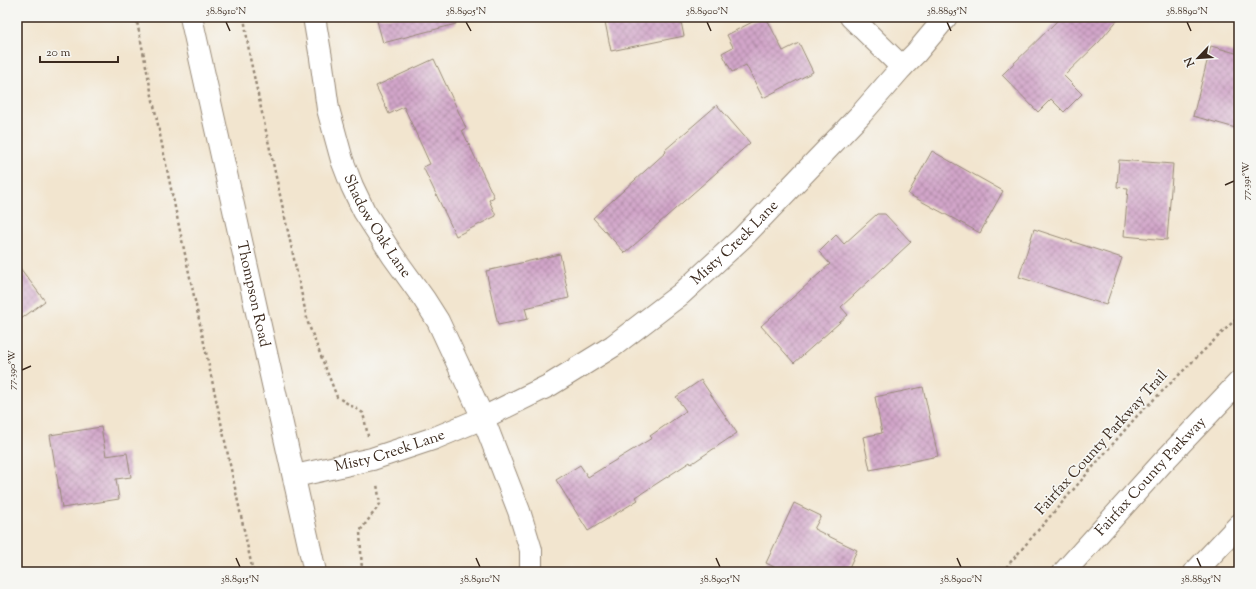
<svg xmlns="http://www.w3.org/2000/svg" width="1256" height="589" font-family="'Sorts Mill Goudy',serif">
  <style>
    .building { fill: url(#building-cross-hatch) }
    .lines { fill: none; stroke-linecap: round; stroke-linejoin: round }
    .minor-casing { stroke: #968876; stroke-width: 24 }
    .highway-casing { stroke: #968876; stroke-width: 24 }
    .path { stroke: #968876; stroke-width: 2.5; stroke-dasharray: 3 3; stroke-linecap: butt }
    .minor { stroke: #fff; stroke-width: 22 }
    .highway { stroke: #fff; stroke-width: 22 }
    .ticks { fill: none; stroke: #3b2a1e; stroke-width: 1.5 }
    .labels { text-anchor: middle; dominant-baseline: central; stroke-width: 3.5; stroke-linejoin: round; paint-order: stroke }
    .street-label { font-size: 15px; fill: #3b2a1e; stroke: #f6f6f2 }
    .neatline { fill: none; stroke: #3b2a1e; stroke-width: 1.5 }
    .ticks-label { font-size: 10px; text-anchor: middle; fill: #3b2a1e }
  </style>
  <defs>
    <pattern id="building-cross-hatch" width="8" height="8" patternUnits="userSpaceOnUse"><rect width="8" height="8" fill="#d1a5c9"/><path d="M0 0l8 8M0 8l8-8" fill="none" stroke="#ab87a3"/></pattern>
  </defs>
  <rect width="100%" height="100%" fill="#f6f6f2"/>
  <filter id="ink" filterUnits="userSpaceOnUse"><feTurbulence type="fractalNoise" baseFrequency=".025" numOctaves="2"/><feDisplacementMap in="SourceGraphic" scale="8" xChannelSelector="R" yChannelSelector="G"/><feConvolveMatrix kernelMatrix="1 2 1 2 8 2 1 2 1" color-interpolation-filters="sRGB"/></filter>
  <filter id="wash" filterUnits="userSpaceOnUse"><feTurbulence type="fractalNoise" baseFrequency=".012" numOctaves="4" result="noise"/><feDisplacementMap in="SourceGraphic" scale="16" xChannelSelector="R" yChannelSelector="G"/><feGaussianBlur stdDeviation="0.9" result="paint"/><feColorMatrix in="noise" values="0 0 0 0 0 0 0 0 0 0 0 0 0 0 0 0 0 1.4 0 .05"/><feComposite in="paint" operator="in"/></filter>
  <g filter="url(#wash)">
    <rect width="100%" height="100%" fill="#f2e5cf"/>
    <g id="blocks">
      <path class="building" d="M376,17h79l1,7 -73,19z
        M604,17h76l4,19 -73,15z
        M762,17h4l17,34 16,-8 14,29 -50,26 -17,-33 -14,7 -10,-19 11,-6 -6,-12z
        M1061,17h59l-21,25 -35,34 18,18 -18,18 -13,-13 -13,13 -36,-37z
        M1211,46l28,8v75l-46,-13z
        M434,59l32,69 -4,2 32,67 -5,3 7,16 -40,20 -33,-69 7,-3 -26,-57 -15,7 -13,-28z
        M717,105l33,38 -125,110 -32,-35 73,-66 -1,-2z
        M932,151l71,40 -23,42 -72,-39z
        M1119,160l54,4 -6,76 -43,-4 4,-48 -11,-1z
        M877,214h8l26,28 -70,65 7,8 -54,48 -33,-37 69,-62 -11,-12 17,-17 8,9z
        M1034,229l88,29 -16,47 -87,-28z
        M560,254l9,44 -44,10 3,11 -30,6 -12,-54z
        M17,264l28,37 -28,21z
        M701,380l36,53 -46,31 -1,-2 -54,35 2,3 -50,31 -32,-51 24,-15 8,12 64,-39 -2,-2 36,-25 -10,-14z
        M923,387l15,69 -68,14 -7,-33 19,-4 -7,-36z
        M101,427l5,29 21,-3 4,24 -15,2 3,20 -57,9 -12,-73z
        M794,503l27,13 -7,13 43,21 -10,22h-63l-18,-9z"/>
    </g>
  </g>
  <g filter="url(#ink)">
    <use href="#blocks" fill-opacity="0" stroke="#968876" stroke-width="1"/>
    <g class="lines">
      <defs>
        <g id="minor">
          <path id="s1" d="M191,17l124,555"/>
          <path id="s2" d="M314,17l7,41 7,51 14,51 10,26 12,25 29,45 31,43 14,22 45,97 36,93 12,39v22"/>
          <path d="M851,17l51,50"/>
          <path id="s3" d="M295,476l77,-17 63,-21 48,-20 67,-33 63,-39 68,-52 61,-56 120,-125 40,-46 14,-14 30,-36"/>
        </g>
        <g id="highway">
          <path id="s4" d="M1064,572l99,-110 76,-80"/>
          <path d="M1195,572l44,-47"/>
        </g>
      </defs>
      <use href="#minor" class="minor-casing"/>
      <use href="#highway" class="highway-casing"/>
      <path class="path" d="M136,17l34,167 83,388
        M244,17l6,41 58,265 29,74 26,16 5,23
        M362,572l-2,-41 20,-27 -3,-20
        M1002,572l135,-156 102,-100"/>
      <use href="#minor" class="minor"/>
      <use href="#highway" class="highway"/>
    </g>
  </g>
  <path class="ticks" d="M226,22l4,9M466,22l5,9M707,22l4,9M947,22l4,9M1187,22l4,9M1225,185l9,-4M22,370l9,-4M236,558l4,9M476,558l4,9M716,558l4,9M957,558l4,9M1197,558l4,9"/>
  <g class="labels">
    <g class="street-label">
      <text stroke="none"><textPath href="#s2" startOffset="221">Shadow Oak Lane</textPath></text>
      <text stroke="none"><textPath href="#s3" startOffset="506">Misty Creek Lane</textPath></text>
      <text stroke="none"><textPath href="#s1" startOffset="284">Thompson Road</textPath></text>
      <text transform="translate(1102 443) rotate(-48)">Fairfax County Parkway Trail</text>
      <text stroke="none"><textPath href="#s3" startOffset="98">Misty Creek Lane</textPath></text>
      <text stroke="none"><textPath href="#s4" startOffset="129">Fairfax County Parkway</textPath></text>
    </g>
  </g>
  <rect width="1256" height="589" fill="none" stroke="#f6f6f2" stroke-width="44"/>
  <g transform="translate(1198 58) rotate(245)" stroke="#f6f6f2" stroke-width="3" paint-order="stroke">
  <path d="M0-3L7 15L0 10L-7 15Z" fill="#3b2a1e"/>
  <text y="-6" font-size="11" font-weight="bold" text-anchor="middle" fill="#3b2a1e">N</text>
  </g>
  <path d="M40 56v6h78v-6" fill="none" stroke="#3b2a1e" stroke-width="2"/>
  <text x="46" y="56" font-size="12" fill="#3b2a1e" stroke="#f6f6f2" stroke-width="3" paint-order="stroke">20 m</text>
  <rect x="22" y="22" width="1212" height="545" class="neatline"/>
  <g class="ticks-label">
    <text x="226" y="14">38.8910°N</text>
    <text x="466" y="14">38.8905°N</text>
    <text x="707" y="14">38.8900°N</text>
    <text x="947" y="14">38.8895°N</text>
    <text x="1187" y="14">38.8890°N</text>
    <text transform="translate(1245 181) rotate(-90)" y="4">77.391°W</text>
    <text transform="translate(11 370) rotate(-90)" y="4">77.390°W</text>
    <text x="240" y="582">38.8915°N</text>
    <text x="480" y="582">38.8910°N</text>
    <text x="720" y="582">38.8905°N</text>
    <text x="961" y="582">38.8900°N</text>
    <text x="1201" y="582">38.8895°N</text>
  </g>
</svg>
